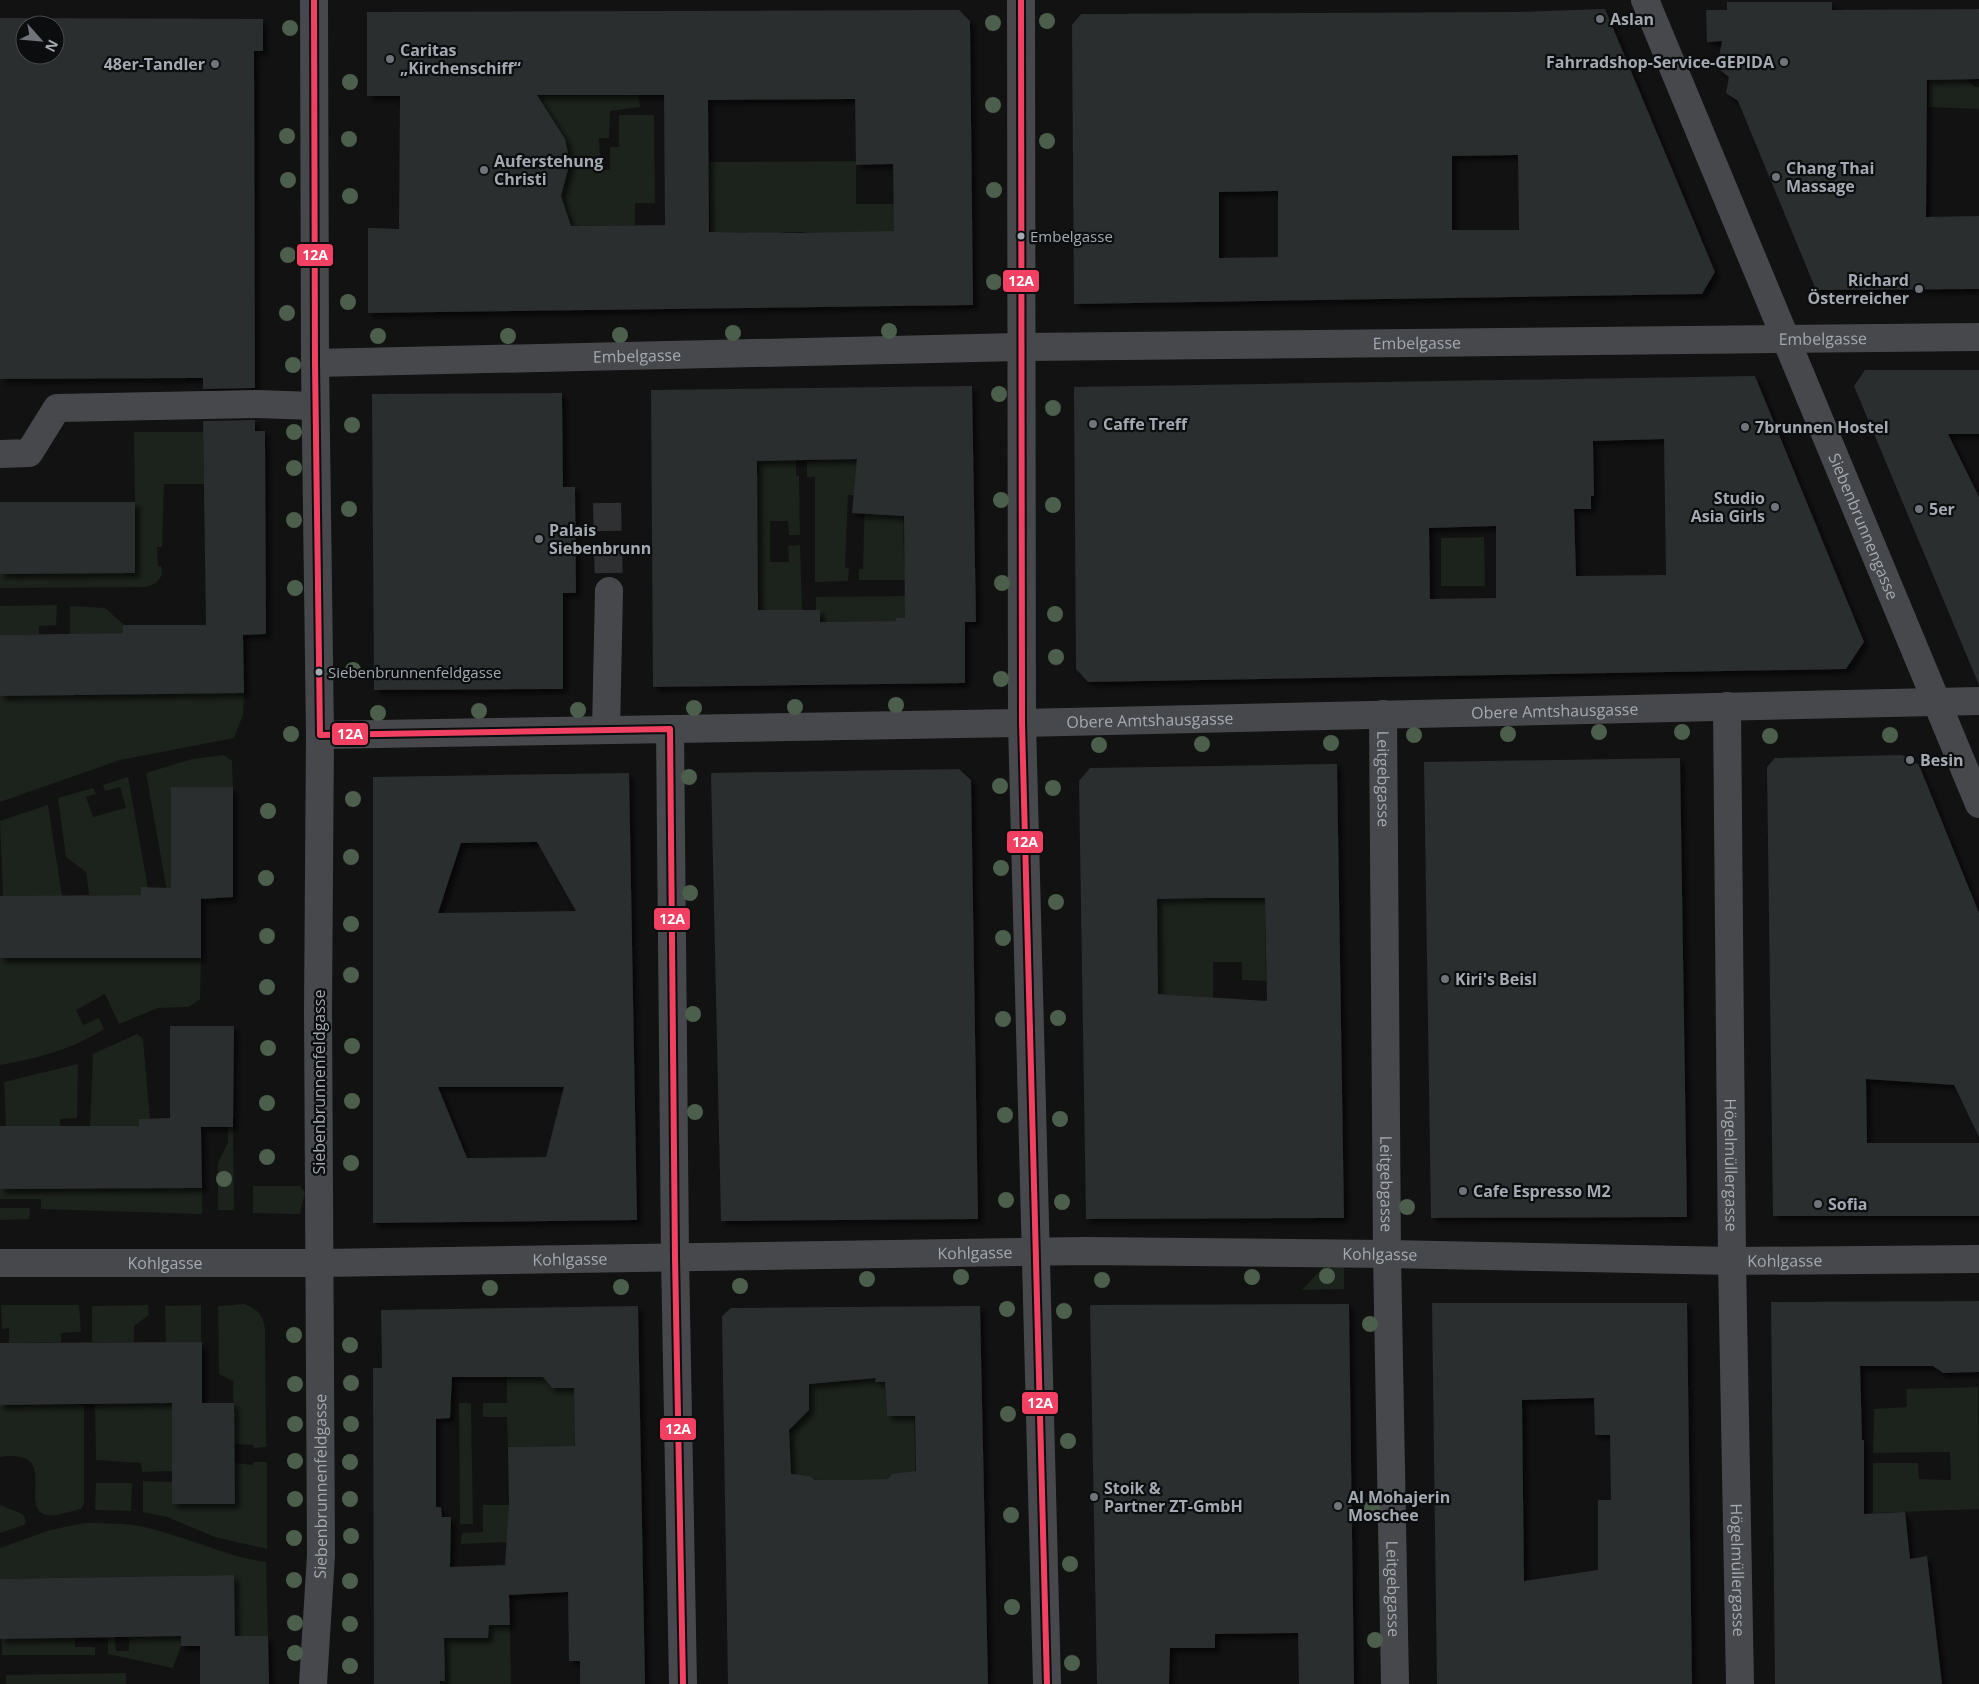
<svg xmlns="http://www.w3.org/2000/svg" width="1979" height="1684" font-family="'Open Sans',sans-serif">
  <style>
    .green { fill: #1c221c }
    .building { fill: #2c2d2e; fill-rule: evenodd; filter: url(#shadow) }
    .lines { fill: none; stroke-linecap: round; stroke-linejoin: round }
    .minor-tunnel { stroke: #2f3032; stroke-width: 28; stroke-dasharray: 28 14; stroke-linecap: butt }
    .minor { stroke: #46484b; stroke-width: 28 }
    .bus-1-casing { stroke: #0c0d0e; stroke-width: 10 }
    .bus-1 { stroke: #f24062; stroke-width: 6 }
    .tree { fill: #4c5e4c }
    .poi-dot { fill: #71747a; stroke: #0c0d0e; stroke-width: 2 }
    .bus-dot { fill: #a4a9b2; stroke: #0c0d0e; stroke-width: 2 }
    .labels { text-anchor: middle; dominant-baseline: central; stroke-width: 4.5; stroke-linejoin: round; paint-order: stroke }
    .bus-label { font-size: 15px; fill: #a4a9b2; stroke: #0c0d0e; text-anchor: start }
    .poi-label { font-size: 16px; font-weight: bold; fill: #a4a9b2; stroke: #0c0d0e; text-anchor: start }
    .street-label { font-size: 16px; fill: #a4a9b2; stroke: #0c0d0e }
    .line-badge { stroke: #0c0d0e; stroke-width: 2 }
    .badge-label { font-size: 14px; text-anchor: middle; font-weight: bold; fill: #fff }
  </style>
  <defs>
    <filter id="shadow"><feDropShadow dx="4.5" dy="4.5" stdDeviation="2.5" flood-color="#0009"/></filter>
  </defs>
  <rect width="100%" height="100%" fill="#121212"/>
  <path class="green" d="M1965,79l10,8h4v22l-50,-2v-27z
    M639,95l1,12 -30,4 -1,27h-10l1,24 -3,1v6l13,1v-23h9v-32h35l1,88h-20v22l-64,1 -9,-27 -4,-4c12,-19 12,-34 7,-56l-71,-43z
    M856,161v43h47v29l-99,5v-6h-21l-1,9h-34v-9h-24v8h-14l-1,-78z
    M134,432h69l1,52h-40l-2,63h-5l1,19h3l1,9 -6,8 -10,4 -146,1v-14l135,-72z
    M757,433l39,19v24h3l1,59h-11l-1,-14h-18v41h19l-1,-16 12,-1 2,65h-6l-37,31z
    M858,452l45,54 1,57 6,17h-51v-11h4l2,-73 -17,-1 -3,73h4l-1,13 -33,1v-105h-8v-16h10v-8z
    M1484,537l1,49h-44v-48z
    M910,596v22h-13l-1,3 -76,1v-12h-4v-13z
    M57,605l-1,20 -17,1v8l-39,1v-29z
    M70,606l35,2 18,16v9l-53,1z
    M244,693l-1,22 -9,23 -114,22 -120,42v-106z
    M224,755l8,6 1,26 -62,1v109h-3l-22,-124 46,-14z
    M128,777l20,111h-7v7h-52l-3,-23 -20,-15 -8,-59 35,-10 3,6 -10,3 7,20 33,-9 -6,-21 -15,4 -2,-6z
    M48,805l14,91h-59l-3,-75z
    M1265,897l1,84 -24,-1v-18h-29v36l-66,-5 11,-22 -1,-53 -10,-19z
    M0,958h201l-1,41 -11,8 -31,1 -39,16 -14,-30 -29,16 7,15 16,-7 5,11c-33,21 -66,29 -104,36z
    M137,1034l6,5 7,80 -11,7h-49l3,-72z
    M78,1064l-1,54 -17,1v7h-54l-2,-44z
    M228,1127h5l1,83h-16v-47l10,-21z
    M253,1186h47l5,6 -5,22 -47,-1z
    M202,1188v26l-161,-5v-10h-41v-10z
    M0,1208h30l-1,11 -29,1z
    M1325,1265h19v24l-42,1z
    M244,1304c14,5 19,11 21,25l1,118 -12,1 -1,-3 -19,-1 -1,-63 -14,-7 -1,-68z
    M1,1305h78l2,27 -20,1v9l-52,1v-15l-7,1z
    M148,1305l1,10 -15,11v16h-42v-36z
    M201,1305v37h-35l-1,-36z
    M876,1374v8h9l2,34h27l2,67 -28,-3 -73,1 -5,-5 -6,-1 -14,12 -1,-68 12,-1 8,-9v-13l-20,-21z
    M507,1377h40l6,11h17l4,-5 1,63 -67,1 -1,-30h-24v-14h24z
    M1978,1387l1,122 -106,4v-50h45l1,16 32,1 -1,-28 -77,1 1,-44 33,-2 -1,-18z
    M172,1403v68l-30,1 -1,-9 -45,-3 -1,-56z
    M459,1403h12l2,121h-13z
    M0,1405h84v98l-3,6c-10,2 -25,8 -34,6 -31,-6 16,-67 -47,-58z
    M253,1462h14v87l-52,-12 -48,-20 -24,-5v-31l29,1 1,22h62l-1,-41 19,2z
    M96,1483h36l-1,28 -36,-1z
    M0,1505l23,9 3,7 -2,4 -24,8z
    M483,1505h26v37l-48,2 1,-11 21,-1z
    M84,1523c25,0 48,0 72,7 39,10 69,26 110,32l2,74h-33l-1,-61 -234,4v-31l50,-18z
    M489,1625h21l1,59h-71v-3h5v-13h-5v-38l48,8z
    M181,1636v10l-8,22 -65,-14v-17h7l1,14h13v-14z
    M75,1637v10h20v8h-93v-16z
    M126,1673v11h-120v-9z"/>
  <path class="building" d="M1727,2h105v8l147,-1v70l-52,1 -1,137 53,-1v73l-163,1 -78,-189 -12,-8 3,-16 -12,-9 5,-27 -15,1 -1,-32h21z
    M1605,9l110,263 -13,22 -628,10 -2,-279 9,-11 436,-2zM1518,155l1,75h-67v-74zM1278,191v66l-59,1v-66z
    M959,10l11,11 3,284 -605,8v-85l31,1 1,-133h-33v-84zM537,95h127l1,130 -94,1 -10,-30 9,-34 -5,-23zM855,99l1,66 37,-1 1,67 -89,2 -96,-1 -1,-132z
    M0,18l263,1v32h-9l1,337 -52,1v-11l-203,1zM25,25h30v30h-30z
    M1865,370h114v64h-31l31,63v188l-125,-299z
    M1755,376l109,266 -18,27 -758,13 -12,-13 -2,-282zM1664,439l2,136 -90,1 -2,-67h17v-13h3l-1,-55zM1496,526v72l-66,1 -1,-71z
    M972,386l4,236h-11v61l-312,4 -2,-297zM857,459l-5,54 52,3 1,102h-9v3l-76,1v-12h-62l-1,-149z
    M562,393l1,94h12l1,106h-13v96l-189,1 -2,-296z
    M255,420v11h10l1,203 -23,1 1,58 -244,3v-61l123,-2v-8h83l-3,-204z
    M0,502h135v71l-135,1z
    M1902,755l17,10 60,148v224l-25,-52 -88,-6 1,64h112v73h-206l-6,-449 8,-9z
    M1680,758l7,459 -256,1 -7,-456z
    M1337,764l7,454 -258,1 -7,-438 11,-13zM1208,898h57l2,103 -109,-7 -1,-95z
    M959,769l12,11 7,439 -257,2 -10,-448z
    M629,773l8,447 -264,3v-446zM537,842l39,69 -138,2 23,-70zM438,1087h126l-18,70 -79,1z
    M171,787h62v110l-32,2v59h-201v-62l141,-1v-8l30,1z
    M170,1026h64l-1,101h-32l1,61 -202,1v-63h139v-7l31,-1z
    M1979,1301v71l-36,1 -10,-7h-73l2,74h2v74l41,-2 5,47 17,-3 15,128h-167l-4,-382z
    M1432,1303h255l5,381h-255zM1594,1398l1,37h15l1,65h-13v70l-74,11 -2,-181z
    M1349,1304l5,380h-55l-1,-51 -83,1v14h-45l-1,36h-72l-7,-379z
    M638,1306l7,378h-65v-23h-11l-1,-69 -59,3 1,30h-21l-1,13h-44l1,43h-5v3h-66l-1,-316h9l-1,-58zM452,1377h91l9,11h22l1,58 -67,1 1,58 -4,60 -55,2 1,-50h-9l-1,-10h-5v-88l14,-1z
    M980,1306l8,378h-260l-6,-368 9,-8zM876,1378l-1,4h10l2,34h28l1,55 -24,3 -4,5 -36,1h-37l-5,-4 -19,-2 -2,-44 20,-20v-26z
    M202,1342v61h32l1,101h-63v-101l-172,2v-62z
    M234,1575l1,61h33l1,48h-69v-38h-19v-10l-181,3v-60z"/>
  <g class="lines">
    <path class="minor-tunnel" d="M607,503l2,88"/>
    <g class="minor">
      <path d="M1021,0l1,723 25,961"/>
      <path id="s1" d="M1645,0l334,804"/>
      <path id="s2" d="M315,363l707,-16 957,-10"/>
      <path d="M0,454l29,-1 28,-45 199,-4 59,2"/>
      <path id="s3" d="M1727,706l5,555 8,423"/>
      <path id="s4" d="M1383,714l4,540 8,430"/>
      <path d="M670,729l5,528 8,427"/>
      <path d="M606,730l3,-139"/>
      <path id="s5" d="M320,735l702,-12 957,-22"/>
      <path id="s6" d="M0,1263h321l763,-12 303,3 345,7 247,-2"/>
      <path id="s7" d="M313,1684l8,-129 -3,-544 2,-276 -5,-372 -1,-363"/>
    </g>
    <defs>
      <path id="bus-1" d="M314,0l1,363 5,372 350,-6 5,528 8,427
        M1021,0l1,723 25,961"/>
    </defs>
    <use href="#bus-1" class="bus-1-casing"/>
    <use href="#bus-1" class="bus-1"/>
  </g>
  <g class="tree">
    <circle cx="1047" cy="21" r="8"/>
    <circle cx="993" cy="23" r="8"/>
    <circle cx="290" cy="28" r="8"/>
    <circle cx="350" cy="82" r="8"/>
    <circle cx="993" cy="105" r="8"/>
    <circle cx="287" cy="136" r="8"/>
    <circle cx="349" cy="139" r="8"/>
    <circle cx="1047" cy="141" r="8"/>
    <circle cx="288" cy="180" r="8"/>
    <circle cx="994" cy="190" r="8"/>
    <circle cx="350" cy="196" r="8"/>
    <circle cx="288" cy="255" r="8"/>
    <circle cx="994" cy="282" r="8"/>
    <circle cx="348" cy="302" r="8"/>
    <circle cx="287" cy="313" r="8"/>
    <circle cx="889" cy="331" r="8"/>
    <circle cx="733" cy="333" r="8"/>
    <circle cx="620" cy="335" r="8"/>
    <circle cx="378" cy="336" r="8"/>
    <circle cx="508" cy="336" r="8"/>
    <circle cx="293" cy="365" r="8"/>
    <circle cx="999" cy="394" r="8"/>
    <circle cx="1053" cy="408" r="8"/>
    <circle cx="352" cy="425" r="8"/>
    <circle cx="294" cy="432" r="8"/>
    <circle cx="294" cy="468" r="8"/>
    <circle cx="1001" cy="500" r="8"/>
    <circle cx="1053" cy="505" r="8"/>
    <circle cx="349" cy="509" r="8"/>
    <circle cx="294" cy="520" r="8"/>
    <circle cx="1002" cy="583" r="8"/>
    <circle cx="295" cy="588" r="8"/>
    <circle cx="1055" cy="614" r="8"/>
    <circle cx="1056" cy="657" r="8"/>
    <circle cx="353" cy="670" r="8"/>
    <circle cx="1001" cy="679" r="8"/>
    <circle cx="896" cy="705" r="8"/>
    <circle cx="795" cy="707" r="8"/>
    <circle cx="694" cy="708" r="8"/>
    <circle cx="578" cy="710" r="8"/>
    <circle cx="479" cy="711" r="8"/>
    <circle cx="378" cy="713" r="8"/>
    <circle cx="1599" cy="732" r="8"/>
    <circle cx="1682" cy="732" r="8"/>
    <circle cx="291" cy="734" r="8"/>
    <circle cx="1508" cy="734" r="8"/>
    <circle cx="1414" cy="735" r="8"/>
    <circle cx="1890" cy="735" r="8"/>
    <circle cx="1770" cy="736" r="8"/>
    <circle cx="1331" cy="743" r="8"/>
    <circle cx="1202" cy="744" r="8"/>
    <circle cx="1099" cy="745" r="8"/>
    <circle cx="689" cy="777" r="8"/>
    <circle cx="1000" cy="786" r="8"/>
    <circle cx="1053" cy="788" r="8"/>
    <circle cx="353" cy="799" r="8"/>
    <circle cx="268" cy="811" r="8"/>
    <circle cx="351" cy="857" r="8"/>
    <circle cx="1001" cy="868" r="8"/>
    <circle cx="266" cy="878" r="8"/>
    <circle cx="690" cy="893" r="8"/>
    <circle cx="1056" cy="902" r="8"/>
    <circle cx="351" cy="924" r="8"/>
    <circle cx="267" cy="936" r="8"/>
    <circle cx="1003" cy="938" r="8"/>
    <circle cx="351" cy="975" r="8"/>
    <circle cx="267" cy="987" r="8"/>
    <circle cx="693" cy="1014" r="8"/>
    <circle cx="1058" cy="1018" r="8"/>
    <circle cx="1003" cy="1019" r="8"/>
    <circle cx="352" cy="1046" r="8"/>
    <circle cx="268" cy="1048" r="8"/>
    <circle cx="352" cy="1101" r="8"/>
    <circle cx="267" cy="1103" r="8"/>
    <circle cx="695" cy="1112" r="8"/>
    <circle cx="1005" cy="1115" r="8"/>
    <circle cx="1060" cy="1119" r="8"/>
    <circle cx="267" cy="1157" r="8"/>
    <circle cx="351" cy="1163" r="8"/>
    <circle cx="224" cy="1179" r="8"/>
    <circle cx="1006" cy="1200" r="8"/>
    <circle cx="1062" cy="1202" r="8"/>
    <circle cx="1407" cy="1207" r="8"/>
    <circle cx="1327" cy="1276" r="8"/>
    <circle cx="961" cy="1277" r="8"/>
    <circle cx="1252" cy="1277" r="8"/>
    <circle cx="867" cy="1279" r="8"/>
    <circle cx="1102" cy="1280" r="8"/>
    <circle cx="740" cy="1286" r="8"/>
    <circle cx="621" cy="1287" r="8"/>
    <circle cx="490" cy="1288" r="8"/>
    <circle cx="1007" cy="1309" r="8"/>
    <circle cx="1064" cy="1311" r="8"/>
    <circle cx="1370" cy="1324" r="8"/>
    <circle cx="294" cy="1335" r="8"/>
    <circle cx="350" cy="1345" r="8"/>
    <circle cx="351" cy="1383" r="8"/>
    <circle cx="295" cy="1384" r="8"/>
    <circle cx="1008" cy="1414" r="8"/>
    <circle cx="295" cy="1424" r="8"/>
    <circle cx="351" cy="1424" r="8"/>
    <circle cx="1068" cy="1441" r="8"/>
    <circle cx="295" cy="1461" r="8"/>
    <circle cx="350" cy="1462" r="8"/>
    <circle cx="295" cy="1499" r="8"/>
    <circle cx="350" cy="1499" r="8"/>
    <circle cx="1372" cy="1508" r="8"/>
    <circle cx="1011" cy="1515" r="8"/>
    <circle cx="351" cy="1536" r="8"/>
    <circle cx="294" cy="1538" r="8"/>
    <circle cx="1070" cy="1564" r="8"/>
    <circle cx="294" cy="1580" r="8"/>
    <circle cx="350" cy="1581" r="8"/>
    <circle cx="1012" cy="1607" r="8"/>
    <circle cx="295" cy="1623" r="8"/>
    <circle cx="350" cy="1624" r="8"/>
    <circle cx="1375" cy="1640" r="8"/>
    <circle cx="295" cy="1653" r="8"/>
    <circle cx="1072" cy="1663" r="8"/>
    <circle cx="350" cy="1666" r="8"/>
  </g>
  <g class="poi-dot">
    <circle cx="1600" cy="19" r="5"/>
    <circle cx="390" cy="59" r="5"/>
    <circle cx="1784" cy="62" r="5"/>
    <circle cx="215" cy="64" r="5"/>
    <circle cx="484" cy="170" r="5"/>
    <circle cx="1776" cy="177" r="5"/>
    <circle cx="1919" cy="289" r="5"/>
    <circle cx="1093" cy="424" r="5"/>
    <circle cx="1745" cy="427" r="5"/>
    <circle cx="1775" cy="507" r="5"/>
    <circle cx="1919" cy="509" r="5"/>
    <circle cx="539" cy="539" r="5"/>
    <circle cx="1910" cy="760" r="5"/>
    <circle cx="1445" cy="979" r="5"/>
    <circle cx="1463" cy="1191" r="5"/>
    <circle cx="1818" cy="1204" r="5"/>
    <circle cx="1094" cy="1497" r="5"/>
    <circle cx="1338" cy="1506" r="5"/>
  </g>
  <g class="bus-dot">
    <circle cx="1021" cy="236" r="4.5"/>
    <circle cx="319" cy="672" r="4.5"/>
  </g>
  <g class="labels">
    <g class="bus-label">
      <text x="1030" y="236">Embelgasse</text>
      <text x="328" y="672">Siebenbrunnenfeldgasse</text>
    </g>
    <g class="poi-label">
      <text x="1610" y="19">Aslan</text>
      <text x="400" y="50">Caritas<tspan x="400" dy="18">„Kirchenschiff“</tspan></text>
      <text x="1774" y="62" text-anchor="end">Fahrradshop-Service-GEPIDA</text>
      <text x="205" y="64" text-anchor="end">48er-Tandler</text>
      <text x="494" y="161">Auferstehung<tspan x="494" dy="18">Christi</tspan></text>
      <text x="1786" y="168">Chang Thai<tspan x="1786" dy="18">Massage</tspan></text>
      <text x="1909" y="280" text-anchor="end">Richard<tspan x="1909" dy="18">Österreicher</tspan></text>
      <text x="1103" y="424">Caffe Treff</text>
      <text x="1755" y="427">7brunnen Hostel</text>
      <text x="1765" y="498" text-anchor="end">Studio<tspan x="1765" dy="18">Asia Girls</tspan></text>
      <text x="1929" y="509">5er</text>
      <text x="549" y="530">Palais<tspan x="549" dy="18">Siebenbrunn</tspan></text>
      <text x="1920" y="760">Besin</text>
      <text x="1455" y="979">Kiri's Beisl</text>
      <text x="1473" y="1191">Cafe Espresso M2</text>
      <text x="1828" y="1204">Sofia</text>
      <text x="1104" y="1488">Stoik &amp;<tspan x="1104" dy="18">Partner ZT-GmbH</tspan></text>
      <text x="1348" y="1497">Al Mohajerin<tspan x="1348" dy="18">Moschee</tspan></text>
    </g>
    <g class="street-label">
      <text stroke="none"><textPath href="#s2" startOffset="1508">Embelgasse</textPath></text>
      <text stroke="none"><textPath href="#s2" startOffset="1102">Embelgasse</textPath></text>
      <text stroke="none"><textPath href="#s2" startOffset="322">Embelgasse</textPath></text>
      <text stroke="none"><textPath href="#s1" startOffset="570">Siebenbrunnengasse</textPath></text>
      <text stroke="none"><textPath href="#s5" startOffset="1235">Obere Amtshausgasse</textPath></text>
      <text stroke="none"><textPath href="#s5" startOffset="830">Obere Amtshausgasse</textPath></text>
      <text stroke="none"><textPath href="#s4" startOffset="65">Leitgebgasse</textPath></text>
      <text transform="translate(319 1082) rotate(-90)">Siebenbrunnenfeldgasse</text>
      <text stroke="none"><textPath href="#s3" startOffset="459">Högelmüllergasse</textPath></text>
      <text stroke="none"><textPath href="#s4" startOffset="470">Leitgebgasse</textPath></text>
      <text stroke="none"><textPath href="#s6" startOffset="975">Kohlgasse</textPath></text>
      <text stroke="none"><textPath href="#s6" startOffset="1380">Kohlgasse</textPath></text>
      <text stroke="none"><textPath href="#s6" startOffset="570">Kohlgasse</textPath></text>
      <text stroke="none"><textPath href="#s6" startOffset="1785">Kohlgasse</textPath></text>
      <text stroke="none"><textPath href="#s6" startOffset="165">Kohlgasse</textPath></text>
      <text stroke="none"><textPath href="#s7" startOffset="198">Siebenbrunnenfeldgasse</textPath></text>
      <text stroke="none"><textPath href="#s3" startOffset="864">Högelmüllergasse</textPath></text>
      <text stroke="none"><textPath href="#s4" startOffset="875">Leitgebgasse</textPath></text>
    </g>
  </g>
  <g class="line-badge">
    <rect x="296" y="243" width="38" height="24" rx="5" fill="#f24062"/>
    <rect x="1002" y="269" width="38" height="24" rx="5" fill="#f24062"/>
    <rect x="331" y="722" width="38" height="24" rx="5" fill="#f24062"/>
    <rect x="1006" y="830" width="38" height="24" rx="5" fill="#f24062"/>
    <rect x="653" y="907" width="38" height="24" rx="5" fill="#f24062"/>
    <rect x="1021" y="1391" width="38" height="24" rx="5" fill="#f24062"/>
    <rect x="659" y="1417" width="38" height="24" rx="5" fill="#f24062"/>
  </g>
  <g class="badge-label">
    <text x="315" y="260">12A</text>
    <text x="1021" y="286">12A</text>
    <text x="350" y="739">12A</text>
    <text x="1025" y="847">12A</text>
    <text x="672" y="924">12A</text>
    <text x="1040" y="1408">12A</text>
    <text x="678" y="1434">12A</text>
  </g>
  <g transform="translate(40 40) rotate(117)"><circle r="24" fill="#0c0d0e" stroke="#494b50"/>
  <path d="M0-4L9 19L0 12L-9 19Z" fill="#71747a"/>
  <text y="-8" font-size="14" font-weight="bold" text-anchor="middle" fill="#a4a9b2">N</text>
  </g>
</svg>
